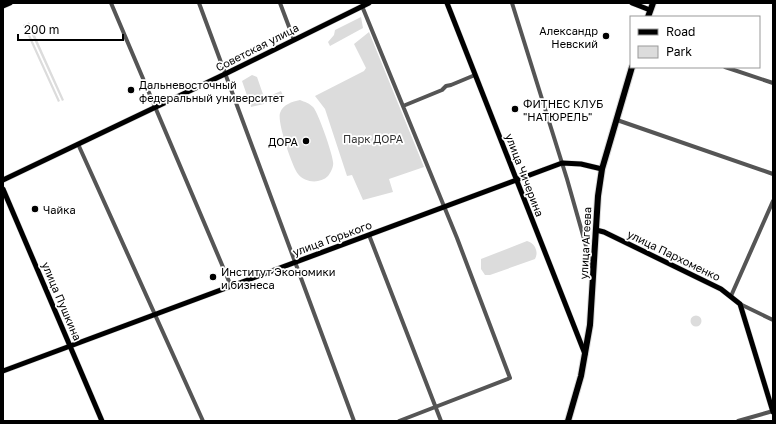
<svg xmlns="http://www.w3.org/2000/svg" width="776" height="424" font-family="'Golos Text',sans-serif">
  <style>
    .green { fill: #dcdcdc }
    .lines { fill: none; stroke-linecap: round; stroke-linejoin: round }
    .major-casing { stroke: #dbdbdb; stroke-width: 6 }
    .highway-casing { stroke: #dbdbdb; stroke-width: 8 }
    .minor { stroke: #555; stroke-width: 4 }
    .major { stroke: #000; stroke-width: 5 }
    .highway { stroke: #000; stroke-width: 6 }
    .poi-dot { fill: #000; stroke: #fff; stroke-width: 1.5 }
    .labels { text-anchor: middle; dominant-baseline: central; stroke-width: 3.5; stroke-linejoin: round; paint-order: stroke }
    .poi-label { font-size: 11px; fill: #000; stroke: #fff; text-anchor: start }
    .street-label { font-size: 11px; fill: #000; stroke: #fff }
    .park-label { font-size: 11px; fill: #333; stroke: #fff }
  </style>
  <rect width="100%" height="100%" fill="#fff"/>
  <path class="green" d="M361,17l2,11 -33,18 -2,-4 6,-7 1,-5z
    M29,22l35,78 -2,1 -35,-77z
    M25,24l35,77 -2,1 -35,-77z
    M369,32l55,135 -35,12 4,13 -30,8 -11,-25 -5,1 -22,-67 -10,-13 49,-25 2,-3 -12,-24z
    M252,75l5,2 8,23 -1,4 -13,3 -9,-26z
    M281,91l3,7 -14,6 -3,-7z
    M300,100c5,2 9,3 13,7 5,5 20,48 20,55 1,4 -2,10 -5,14 -8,8 -23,7 -30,-2 -6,-8 -21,-52 -18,-61 3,-9 12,-11 20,-13z
    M527,241c8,2 12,11 8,18l-45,16h-5l-4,-6v-10z
    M690.5 321a5.5 5.5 0 1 1 11 0a5.5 5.5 0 1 1-11 0Z"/>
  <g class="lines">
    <defs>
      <path id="major" d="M447,3l138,351
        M632,3l18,7
        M3,6l7,-3
        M3,180l222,-106 144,-71
        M3,189l99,232
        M596,230l8,2 117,57 19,15 33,108
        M3,371l559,-208 19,1 21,5"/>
      <path id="highway" d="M648,17l5,-14
        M568,421l13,-45 9,-51 8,-129 4,-27 30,-102"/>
    </defs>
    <use href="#major" class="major-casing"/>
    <use href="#highway" class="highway-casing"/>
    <path class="minor" d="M111,3l120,283
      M199,3l155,418
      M280,3l14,37
      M512,3l55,176 25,88
      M362,6l95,232 53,140 -111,43
      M725,67l48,16
      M403,106l39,-16 4,-4 5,-1 24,-10
      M617,120l156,54
      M78,144l125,277
      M369,235l72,186
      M731,296l42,-95
      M740,304l33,16
      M738,421l35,-10"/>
    <use href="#major" class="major"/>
    <use href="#highway" class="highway"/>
  </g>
  <g class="poi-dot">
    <circle cx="606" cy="36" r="4"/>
    <circle cx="131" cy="90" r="4"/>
    <circle cx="515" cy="109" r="4"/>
    <circle cx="306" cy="141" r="4"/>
    <circle cx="35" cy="209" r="4"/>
    <circle cx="213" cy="277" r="4"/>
  </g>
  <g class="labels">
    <g class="poi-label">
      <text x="598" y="30" text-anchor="end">Александр<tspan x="598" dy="13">Невский</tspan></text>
      <text x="139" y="84">Дальневосточный<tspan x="139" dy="13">федеральный университет</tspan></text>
      <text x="523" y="103">ФИТНЕС КЛУБ<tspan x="523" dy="13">"НАТЮРЕЛЬ"</tspan></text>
      <text x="298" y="141" text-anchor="end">ДОРА</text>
      <text x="43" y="209">Чайка</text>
      <text x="221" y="271">Институт Экономики<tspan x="221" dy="13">и бизнеса</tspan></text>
    </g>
    <g class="street-label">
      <text transform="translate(257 47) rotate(-27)">Советская улица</text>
      <text transform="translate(525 175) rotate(69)">улица Чичерина</text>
      <text transform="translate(332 238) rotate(-20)">улица Горького</text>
      <text transform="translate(585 243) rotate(-87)">улица Агеева</text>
      <text transform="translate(674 255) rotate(26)">улица Пархоменко</text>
      <text transform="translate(62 301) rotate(67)">улица Пушкина</text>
    </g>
    <g class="park-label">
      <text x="373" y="138">Парк ДОРА</text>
    </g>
  </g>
  <rect width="776" height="424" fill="none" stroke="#000000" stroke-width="8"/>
  <rect x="630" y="16" width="130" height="52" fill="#ffffff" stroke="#999999"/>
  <rect x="638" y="29" width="20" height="6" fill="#000000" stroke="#999999"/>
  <text x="666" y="36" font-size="12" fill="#000000">Road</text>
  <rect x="638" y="46" width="20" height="12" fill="#dcdcdc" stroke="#999999"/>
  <text x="666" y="56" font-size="12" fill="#000000">Park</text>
  <path d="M18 34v6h105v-6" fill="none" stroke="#000000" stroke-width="2"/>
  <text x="24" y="34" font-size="12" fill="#000000" stroke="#ffffff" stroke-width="3" paint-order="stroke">200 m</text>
</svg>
